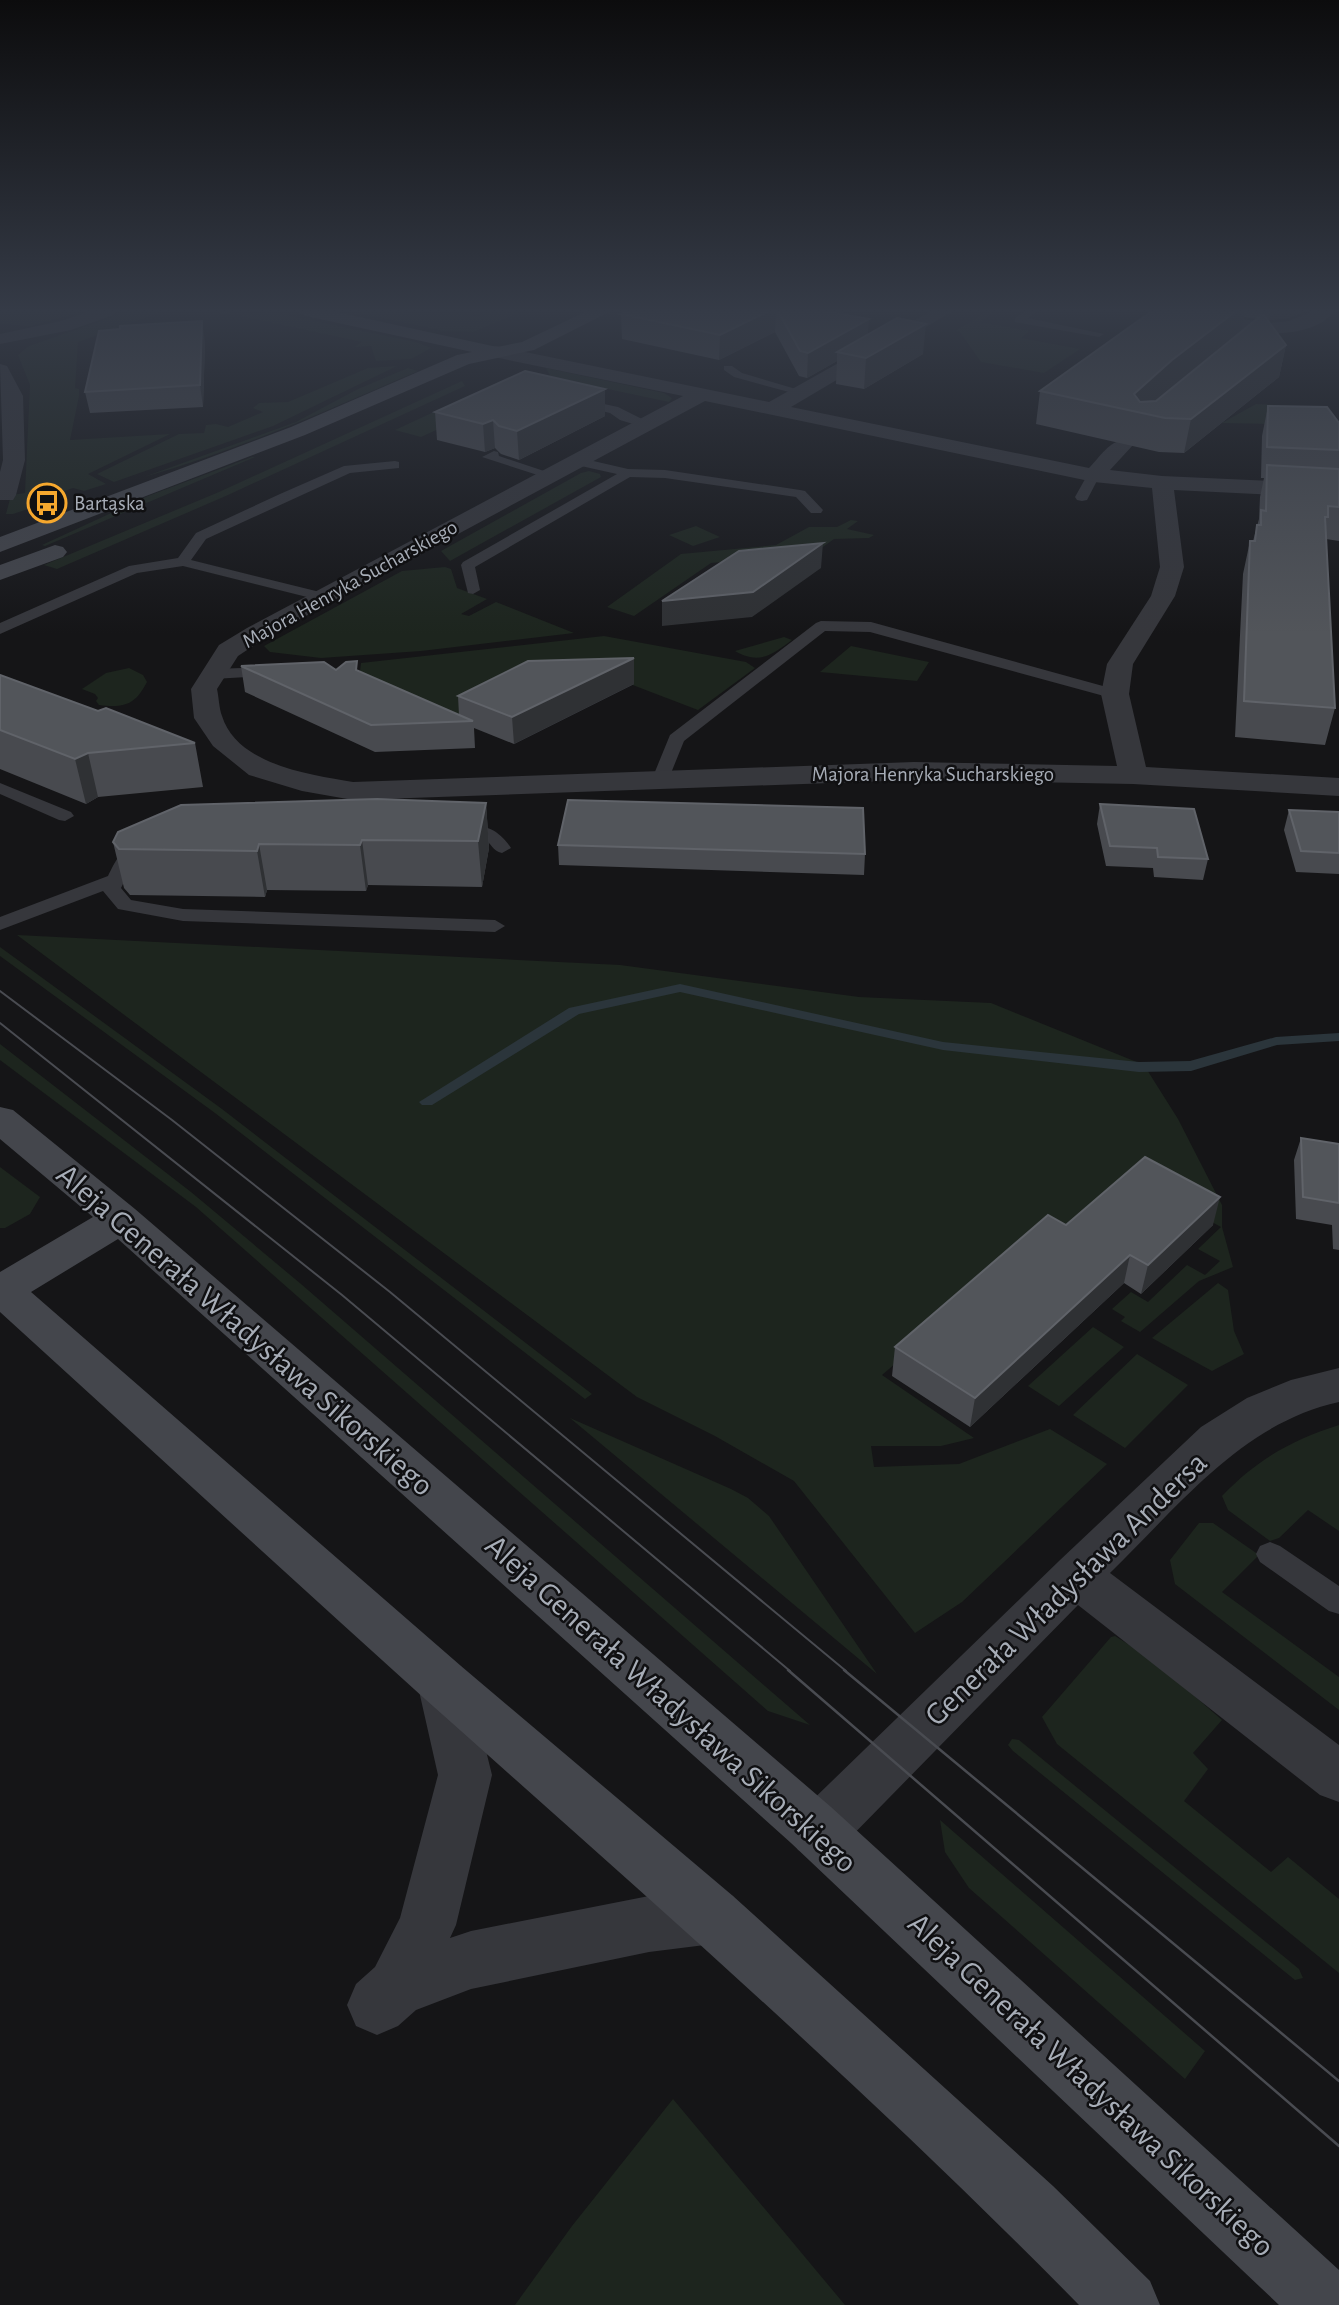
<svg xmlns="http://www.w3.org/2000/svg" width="1339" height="2305" font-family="'Alegreya Sans',sans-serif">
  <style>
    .green { fill: #1d251e }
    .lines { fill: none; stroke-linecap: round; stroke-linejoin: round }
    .stream { fill: #2b353b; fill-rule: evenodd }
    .lane { fill: #36373c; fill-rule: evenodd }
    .street { fill: #36373c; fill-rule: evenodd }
    .secondary { fill: #44464c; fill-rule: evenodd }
    .tram-far1 { stroke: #494b51; stroke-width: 2 }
    .tram { stroke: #494b51; stroke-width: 2.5 }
    .wall { fill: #484a4f; fill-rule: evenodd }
    .shaded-wall { fill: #2f3134 }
    .building { fill: #52555a; stroke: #606369; stroke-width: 2 }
    .labels { text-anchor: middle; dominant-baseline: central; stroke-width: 5; stroke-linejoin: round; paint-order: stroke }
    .far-poi-label { font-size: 21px; fill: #a7adb7; stroke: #101012; text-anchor: start }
    .far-street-label { font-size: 21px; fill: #a7adb7; stroke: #101012 }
    .near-street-label { font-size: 32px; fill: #a7adb7; stroke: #101012 }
  </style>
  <rect width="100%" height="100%" fill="#151517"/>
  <path class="green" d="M0,311h84l-53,15 -31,-2z
    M130,311h34l-86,31 -3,46 4,1v7l-9,44 100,-6 -82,40 18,10 -22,7 -11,-3 -28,10 -5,7 -27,9h-7l5,-19 14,-2 5,-108 -12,-30 11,-9z
    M350,311c44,0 86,4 130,5 6,0 9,-4 15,-5 8,-2 19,0 27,0l-49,21 -29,-1z
    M989,311h6l-15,11 50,9 -9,7 59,11 -36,24 -63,-11 -21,-30 -5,-1z
    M270,312l146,30 15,6 -20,11 -35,2 -5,-15 -17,1 8,-5 -122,-26z
    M397,366l-124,60 -159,56 -17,-8 82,-40 25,-1 2,-8 10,-1 12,3 35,-15 -10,-4 6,-5 29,-1 80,-34z
    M408,368l10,3c-90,39 -179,79 -274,106l152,-55 62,-33z
    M546,368l118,25 8,5 -3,4 -118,-25z
    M462,381l3,5 -237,109 -171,74 -13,-4 175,-73z
    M464,398l26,7 -69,32 -26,-7z
    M1256,404l65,3 11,18 -110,-2z
    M252,457h3l-210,89 -3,-1 106,-49z
    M589,471l11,3 1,3 -151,84 -9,-10 140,-78z
    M851,520l7,1 -11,8 27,6 -5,3 -35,1 -21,15 -102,9 -77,53 -27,-9 74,-53 95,-9 33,-18h28z
    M696,526l24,11 -27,9 -24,-11z
    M445,567l6,2 6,19 30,11 -26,15 8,2 27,-14 78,31 -153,18 -100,7 -51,-6 -6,-6 138,-75z
    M604,636l142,26 9,6 -57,42 -68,-26 -175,39 -97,-35 3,-25z
    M784,637l8,3c-20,15 -33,25 -57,11z
    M851,646l78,16 -12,19 -97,-9z
    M129,668l14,7 4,7c-12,23 -22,26 -48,23l-3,-4 2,-3 -3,-4 -13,-5 24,-16z
    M17,935l603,30 239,32 132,6 153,62 34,54 44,86v22l11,40 -34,14 -59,51 -19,-11 4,-4 -13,-8 19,-17 17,10 39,-37 18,10 15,-14 -22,-12 23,-22 -88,-48 -72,62 -13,-8 -166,142 92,63 -33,8h-70l3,21 85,-3 91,-35 57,35 -145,138 -47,31 -121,-152 -79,-45 -78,-39z
    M0,947l222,162 370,285 -7,5 -370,-286 -215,-157z
    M0,1044l191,148 110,92 509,441 -42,-14 -572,-504 -196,-147z
    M0,1167l40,30 -10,17 -25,14h-5z
    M1218,1283l10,7 6,41 10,23 -32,17 -60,-33z
    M1093,1327l31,20 -65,59 -31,-20z
    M1137,1354l51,31 -63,63 -52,-33z
    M570,1418l161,71 17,9 21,18 108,158z
    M1339,1425v106l-31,-21 -29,28 -9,3 -42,-31 -6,-14c35,-36 69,-56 117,-71z
    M1199,1523h14l46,32 -37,37 117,85v33l-164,-126 -5,-24z
    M1115,1636l37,23 70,61 -29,33 15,16 -24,32 87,71 17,-15 51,42v74l-282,-229 -15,-27 69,-80z
    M1012,1739l7,1 280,229 4,9 -8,2 -282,-229 -5,-6z
    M940,1820l265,231 -20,28 -216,-191 -24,-36z
    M673,2099l172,206h-330l57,-79z"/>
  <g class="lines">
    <path class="stream" d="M680,984l263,58 196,20 51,-1 86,-24 63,-4v8l-62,4 -86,26 -52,1 -196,-22 -263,-58 -101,22 -147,91h-10l-3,-3 150,-94z"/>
    <path class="lane" d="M219,311h12l-7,4z
      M1025,311h12l-9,7 76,16 -5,3 -84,-15v-4z
      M724,366h8l10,7 64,19 -6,3 -66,-18 -10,-7z
      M576,398l42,9 34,17 -6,4 -26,-8 -10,-7 -38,-9 -2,-2z
      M494,451l4,1 1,4 57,19 -6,4 -68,-22z
      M576,457l52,12 37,1 135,20 5,1 18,19 -2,3h-10l-15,-16 -131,-19 -35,-1 -155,90 5,23 -7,4 -5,-1 -7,-28 2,-3 154,-88 -45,-10 -2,-3z
      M395,461l4,1v6l-49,5 -144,66 -15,21 137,34 2,3 -2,3 -5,1 -140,-35 -46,7 -137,61v-11l129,-57 49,-8 18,-25 84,-39 64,-28z
      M1094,471l6,4 -13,25 -5,1 -5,-1 -2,-3 14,-25z
      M821,621l50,1 250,69 2,3 -8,5 -245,-67 -45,-1 -141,110 -17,42h-12l-3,-4 18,-44 146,-112z
      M273,667l6,2 2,3 -2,3 -66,4 -8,-5 8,-5z
      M0,783l71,29 3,4 -9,5 -6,-1 -59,-26z
      M458,825c24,-1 39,2 53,23l-9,5c-10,-2 -10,-10 -19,-15 -9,-5 -21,-2 -31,-4l-3,-4z
      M138,842l9,5 -12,13 -14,28 10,12 52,9 312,11 10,6 -10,6 -312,-11 -65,-12 -15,-18 -103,39v-13l108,-41c7,-14 14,-30 30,-34z
      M1270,1542l10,4 59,40v28l-10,-3 -69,-49 -4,-8 4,-8z"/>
    <path class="street" d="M90,311h26l-3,4 -42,15 -71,14v-10l61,-13z
      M931,311h22l-162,96 298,61c12,-12 23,-32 41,-27l3,4 -23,25 52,6 177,8v14l-165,-8 10,77 -9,29 -42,68 -4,30 17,73 193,11v18l-206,-12 -219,-4 -561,20 -51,-9 -53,-16 -36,-29 -19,-28 -3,-29 28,-44 28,-17 436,-232 -194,-40 -2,-4 2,-4 7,-2 273,56zM705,401l389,81 58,6 8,79 -9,29 -44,68 -6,30 16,72 -203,-4 -561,20c-42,-7 -116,-17 -131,-66 -3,-8 -3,-18 -5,-27l21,-33 27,-18z
      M1152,311h37l80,12 20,-2 24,-10h22c-35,42 -129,14 -174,5z
      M0,364l7,2 16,30 2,64 -9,35 -3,5h-13v-28l3,-12z
      M1339,1368v34c-97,21 -161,105 -229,171l229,172v57l-19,-7 -242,-190 -240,245 -20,8 -20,-8 -8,-18 8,-18 261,-253 142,-134 46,-29 44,-18z
      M443,1659l18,7 8,16 23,93 -36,150 -6,13 21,-7 178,-35 64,-8 20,8 9,20 -9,20 -20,8 -64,8 -178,37 -55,21 -18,16 -21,9 -21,-9 -9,-21 9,-21 19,-17 25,-49 38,-143 -21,-93 8,-16z"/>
    <path class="secondary" d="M297,311h35l165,36 25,-5 65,-31h24l-77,39 -65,14 -164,71 -305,117v-15l291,-110 166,-72 15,-3 -166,-36z
      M55,545l8,2 4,5 -4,5 -63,23v-15z
      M0,1107l13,3 122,99 696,598 508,463v35h-60l-488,-462 -673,-604 -87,53 430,374 272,230 320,290 97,95 10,24h-81c-208,-212 -432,-408 -654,-606 -142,-128 -283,-258 -425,-387v-40l93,-55 -93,-78z"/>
    <path class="tram-far1" d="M0,991l172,129 218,172 456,379
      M0,1023l342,272 448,376"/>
    <path class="tram" d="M788,1670l551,476
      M844,1670l495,411"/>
  </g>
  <path class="wall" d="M628,311h217l-5,3 28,21 55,19 -59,35 -28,-5 1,-23 -30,17 -8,-2 -24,-44 -56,28 -97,-21 -1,-25z
    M1152,311h151v1l-15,6 -21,2 19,25 -7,32 -95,76 -25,-1 -123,-28 4,-33zM1244,317l14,2 -17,13z
    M205,342l-2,65 -113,6 -5,-21z
    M1268,406l71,17v118l-13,-2 9,169 -10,37 -90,-8 8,-163 7,-33h3l6,-22 1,-22 4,-19h-3l1,-42z
    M435,412l170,4 -86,44 -18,-6 -6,-6 -10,4 -48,-12z
    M241,666l117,5 101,44 -1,-19 176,-12 -120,60 -40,-16 1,20 -100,4 -130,-60z
    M0,675l98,36 97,32 8,44 -105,10 -12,7 -86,-35z
    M486,803l3,45 -7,39 -114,-2 -2,6 -99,-1 -2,7 -135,-2 -6,-7 -11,-46z
    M1100,804l108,55 -5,21 -49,-3 -1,-9 -47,-2 -9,-42z
    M1289,810l50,2v62l-43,-2 -12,-42z
    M558,845l307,9 -1,21 -305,-10z
    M1301,1138l38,6v106l-6,-1 -1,-24 -36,-6 -2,-59z
    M1066,1225h147l-72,69 -17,-11 -154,144 -78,-51 3,-29z"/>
  <path class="shaded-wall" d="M769,311h7l-1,21 -56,28 1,-25z
    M808,311h37l-38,21z
    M1236,311h9l-4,23 -75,58 -22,22 -10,-20 38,-34z
    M1271,311h32v1l-15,6 -19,2z
    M869,319l-2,25 -30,8v9l-30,17 1,-25z
    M202,321l3,21 -2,65 -3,-22z
    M926,324l-3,30 -59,35 2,-31z
    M1286,345l-7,32 -95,76 7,-34z
    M605,389v27l-86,44 -2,-29z
    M493,420l2,28 -10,4 -2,-28z
    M823,543l-2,25 -69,49 -90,9v-25z
    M634,658v26l-120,60 -2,-27z
    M88,753l10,44 -12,7 -11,-45z
    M486,803l3,45 -7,39 -4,-46z
    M362,840l6,45 -2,6 -6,-46z
    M259,844l8,46 -2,7 -8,-46z
    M1220,1197l-7,28 -72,69 7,-29z
    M1130,1255l-6,28 -154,144 5,-29z"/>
  <path class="building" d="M628,311h141l-49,24 -99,-21z
    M778,311h46l45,8 -61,34 -8,-2z
    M1152,311h84l-64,49 -38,34 6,8 16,-1 107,-87 23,31 -95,74 -26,-1 -125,-27z
    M897,318l29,6 -60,34 -29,-6z
    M202,321l-2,64 -115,7 14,-61 21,-2v-3z
    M525,371l80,18 -88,42 -18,-5 -6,-6 -10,4 -48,-12z
    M1268,406l59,1 12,16v27l-72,-3z
    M1267,465l72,4v38l-11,-1v11h-3l10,191 -91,-7 6,-160h5l2,-16h4v-15l5,1z
    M823,543l-70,49 -91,9 77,-50z
    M634,658l-122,59 -54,-21 70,-35z
    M357,661l-1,9 117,51 -102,4 -130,-59 83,-4 12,8 10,-8z
    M0,675l98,36 8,-3 89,35 -107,10 -13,6 -75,-29z
    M377,799l109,4 -8,38 -116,-1 -2,5 -101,-1 -2,7 -138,-2 -6,-7 5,-10 63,-27z
    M568,800l295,8 2,46 -307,-9z
    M1100,804l94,5 14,50 -50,-2 -1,-9 -47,-2z
    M1289,810l50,2v41l-38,-2z
    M1301,1138l38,6v59l-36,-6z
    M1145,1157l75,40 -72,68 -18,-10 -155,143 -80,-51 153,-132 18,10z"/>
  <linearGradient id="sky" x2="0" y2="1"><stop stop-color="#0c0c0d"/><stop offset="0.49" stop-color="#353b47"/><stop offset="1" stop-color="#353b47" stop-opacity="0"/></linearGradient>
  <rect width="1339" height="634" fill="url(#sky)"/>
  <defs>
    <symbol id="bus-ring" viewBox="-11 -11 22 22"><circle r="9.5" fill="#101012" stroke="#f6a82e" stroke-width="1.5"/><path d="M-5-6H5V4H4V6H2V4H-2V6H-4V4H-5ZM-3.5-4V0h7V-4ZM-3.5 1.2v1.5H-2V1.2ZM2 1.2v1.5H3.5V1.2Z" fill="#f6a82e"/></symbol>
  </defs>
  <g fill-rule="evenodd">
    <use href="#bus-ring" x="25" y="481" width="44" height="44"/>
  </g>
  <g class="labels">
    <g class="far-poi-label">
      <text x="74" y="503">Bartąska</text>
    </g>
    <g class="far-street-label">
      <text transform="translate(350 584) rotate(-29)">Majora Henryka Sucharskiego</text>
      <text x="933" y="774">Majora Henryka Sucharskiego</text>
    </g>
    <g class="near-street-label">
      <text transform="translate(245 1330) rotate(41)">Aleja Generała Władysława Sikorskiego</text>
      <text transform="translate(1066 1589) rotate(-44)">Generała Władysława Andersa</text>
      <text transform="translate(671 1704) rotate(42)">Aleja Generała Władysława Sikorskiego</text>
      <text transform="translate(1091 2085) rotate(43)">Aleja Generała Władysława Sikorskiego</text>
    </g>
  </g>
</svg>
